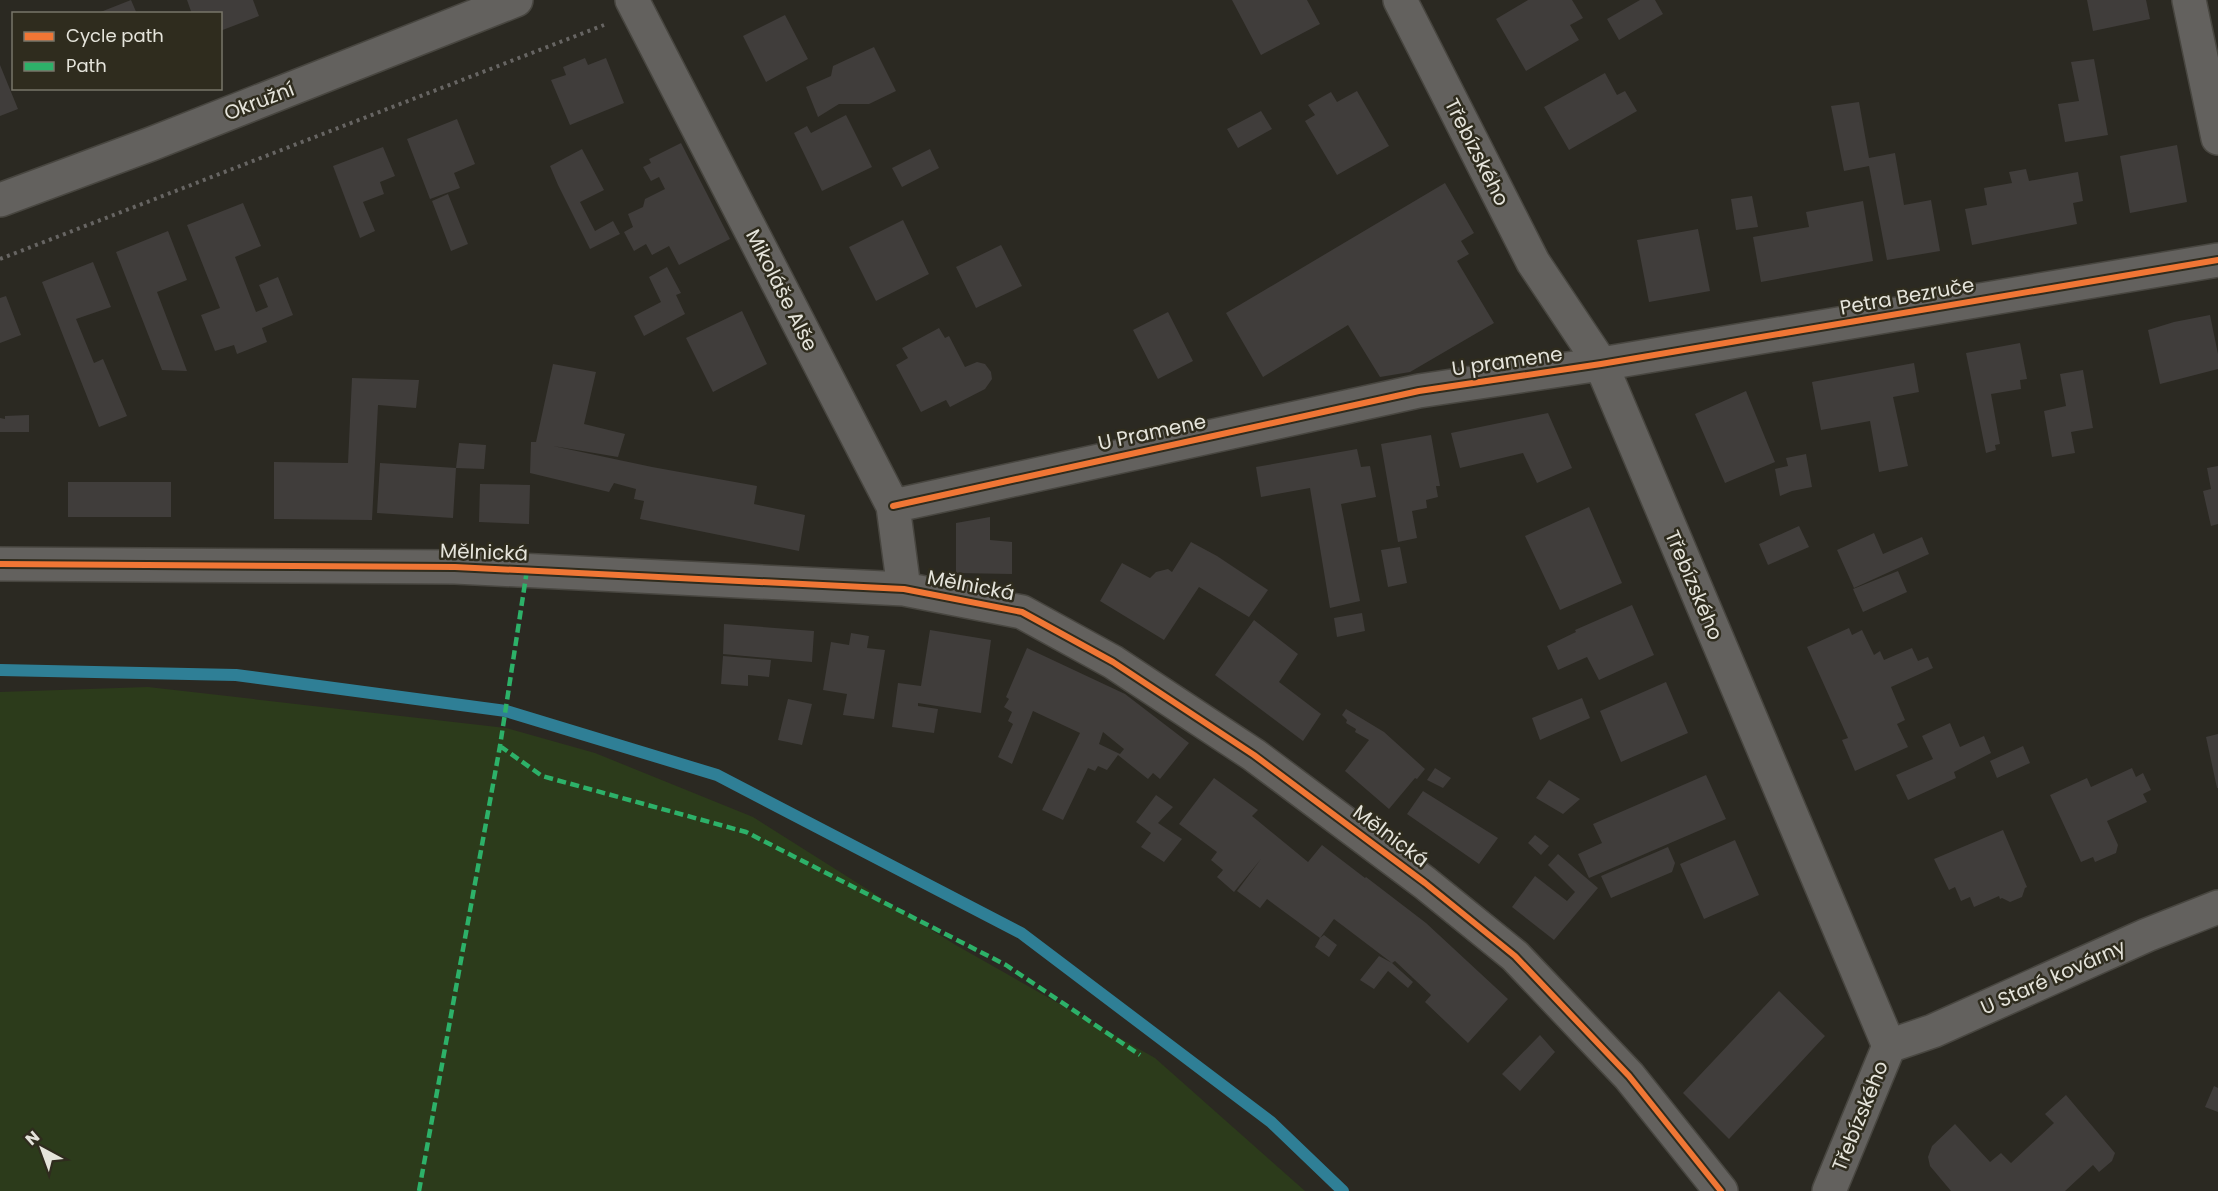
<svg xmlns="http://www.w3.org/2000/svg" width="2218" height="1191" font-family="Poppins,sans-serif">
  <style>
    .green { fill: #2c3b1b }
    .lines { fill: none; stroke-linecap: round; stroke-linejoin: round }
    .stream { stroke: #2f7f96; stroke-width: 12 }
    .building { fill: #403d3b; fill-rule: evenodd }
    .street-casing { stroke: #484640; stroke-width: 36 }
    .path { stroke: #676563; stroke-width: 4; stroke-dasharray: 3 4.5; stroke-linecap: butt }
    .street { stroke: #63615e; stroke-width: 33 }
    .quiet { stroke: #2db169; stroke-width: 4.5; stroke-dasharray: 9 4.5; stroke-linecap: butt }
    .cycleway-casing { stroke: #2f2c1e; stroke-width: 10 }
    .cycleway { stroke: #f07635; stroke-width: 6 }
    .labels { text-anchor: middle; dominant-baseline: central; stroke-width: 5; stroke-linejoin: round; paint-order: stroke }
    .street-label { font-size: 20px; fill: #e5e4db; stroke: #2f2c1e }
  </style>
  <rect width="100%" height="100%" fill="#2b2922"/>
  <path class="green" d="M148,687l358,41 89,25 158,64 201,127 201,114 150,133h-1305v-499z"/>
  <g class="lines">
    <path class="stream" d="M0,670l236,5 270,36 211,64 304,158 250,189 72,69"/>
  </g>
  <path class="building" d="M131,0l6,14h-39v-1z
    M187,0h66l6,16 -39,15v-17h-28z
    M1232,0h75l13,24 -59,31z
    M1528,0h44l11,18 -13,7 9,15 -53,31 -30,-52z
    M1640,0h15l8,14 -44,26 -12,-21z
    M2087,0h59l4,19 -57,12z
    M785,15l23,44 -42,23 -23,-46z
    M874,47l22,44 -27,13h-30l-21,13 -12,-30 25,-11 2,-10z
    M585,58l3,7 18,-7 18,45 -54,22 -19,-45 15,-5 -3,-8z
    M2094,59l14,76 -43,7 -7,-38 21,-3 -8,-39z
    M0,65l18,44 -18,7z
    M1605,73l12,22 8,-4 12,20 -68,39 -25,-43z
    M1357,91l32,55 -52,29 -32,-54 10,-6 -7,-10 23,-13 6,10z
    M1859,102l10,56 26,-5 9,52 27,-5 9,51 -53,9 -18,-94 -25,5 -13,-65z
    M1261,111l11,18 -34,19 -11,-19z
    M846,115l26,52 -50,24 -28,-58 13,-7 4,7z
    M457,119l18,45 -21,9 6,15 -30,11 -23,-60z
    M681,143l49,96 -51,26 -10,-19 -17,9 -6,-11 -12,7 -10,-19 9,-5 -5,-13 15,-7 2,-8 20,-10 -6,-12 -8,4 -8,-14 8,-4 -2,-4z
    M2177,145l10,57 -57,11 -10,-57z
    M383,147l12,29 -15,6 4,12 -21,8 12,29 -15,7 -27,-72z
    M582,149l22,41 -24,12 15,29 18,-10 7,13 -30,15 -32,-64 -8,-19z
    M930,149l9,19 -37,19 -10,-19z
    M2026,169l3,12 49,-9 5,29 -10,2 4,21 -105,21 -7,-36 22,-4 -3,-17 28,-5 -3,-11z
    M1445,183l29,50 -13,8 8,13 -12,7 37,62 -84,49 -30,5 -32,-52 -85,52 -37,-64z
    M448,194l20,50 -17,7 -19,-50z
    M1752,196l6,31 -22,3 -5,-31z
    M1863,201l10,60 -112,21 -8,-45 56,-10 -3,-15z
    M243,203l18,43 -26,11 21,55 12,-5 -9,-22 19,-8 15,38 -31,13 5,14 -30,12 -3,-9 -19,6 -14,-36 19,-7 -33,-83z
    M903,220l26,54 -53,27 -27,-54z
    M1698,229l12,62 -61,11 -12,-62z
    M168,231l19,49 -30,12 30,79 -25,-1 -46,-118z
    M1001,245l21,41 -46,22 -20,-41z
    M93,262l18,45 -35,12 18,44 9,-4 24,57 -28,11 -57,-145z
    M667,267l14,26 -5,2 9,19 -41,22 -10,-20 27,-14 -12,-25z
    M6,296l15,39 -21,8v-45z
    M742,311l25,53 -54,28 -27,-54z
    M1168,312l25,49 -35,18 -25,-49z
    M2210,315l8,39v15l-58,15 -12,-54 26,-8z
    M939,328l6,10 4,-2 16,31 12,-5 8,2 6,8 1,7 -7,10 -35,18 -4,-7 -25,12 -25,-47 12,-7 -6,-10z
    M2020,343l7,36 -7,1 1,9 -30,5 9,50 -5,1 1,5 -10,3 -20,-100z
    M1914,363l5,29 -26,5 15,69 -29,6 -9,-51 -49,9 -9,-48z
    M553,364l43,8 -12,52 41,10 -7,23 -65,-11 99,21 105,19 -3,18 51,11 -6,36 -159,-32 4,-18 -10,-2 2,-10 -22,-6 -5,9 -79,-19 1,-31h5z
    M2083,370l10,58 -22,4 4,21 -23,4 -8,-46 22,-5 -6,-32z
    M352,378l67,2 -3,28 -38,-3 -6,115 -98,-1v-57l74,1z
    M1746,391l29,71 -50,21 -30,-69z
    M1548,413l24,55 -35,15 -14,-30 -63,15 -9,-35z
    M29,415v17h-29v-14l5,1v-3z
    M1431,435l9,51h-4l2,11 -12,3 1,8 -15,3 5,27 -19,4 -17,-98z
    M459,443l27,2 -2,24 -28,-1z
    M1357,449l4,18 9,-1 6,31 -35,7 19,97 -30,7 -20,-120 -49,9 -5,-30z
    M1806,454l6,33 -20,4 -12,5 -5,-27 13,-3 -2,-8z
    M380,463l76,5 -3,50 -76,-5z
    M2218,466v58l-7,2 -8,-35 8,-2 -4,-21z
    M68,482h103v35h-103z
    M480,484l50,1 -1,39 -50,-2z
    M1589,507l33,76 -62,27 -35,-74z
    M990,517v23l22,2v32l-56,-1v-50z
    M1799,526l10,21 -41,18 -9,-21z
    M1874,533l9,21 39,-17 7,17 -75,34 -17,-38z
    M1191,542l26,14 51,34 -19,27 -50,-30 -35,53 -64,-39 22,-38 28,15 6,-6 12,-3 4,3z
    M1400,547l7,36 -19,4 -7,-37z
    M1898,571l9,21 -44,20 -10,-23z
    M1632,605l22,50 -55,25 -12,-23 -29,13 -11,-24 29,-14 -1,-2z
    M1362,613l3,18 -28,6 -3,-19z
    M1254,620l44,34 -19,28 42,32 -18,27 -88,-66z
    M724,624l90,7 -2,31 -89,-8z
    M1849,628l3,7 10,-5 12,25 6,-4 4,9 28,-12 6,13 10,-4 5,11 -42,19 14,33 -8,4 11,23 -53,24 -13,-31 6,-2 -41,-91z
    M930,630l61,10 -10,73 -63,-10v3l20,3 -4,24 -42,-6 6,-44 23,3z
    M851,633l18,3 -2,12 18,2 -11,69 -31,-4 4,-21 -24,-4 8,-48 18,3z
    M1027,648l98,46 64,49 -29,36 -7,-6 -5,6 -30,-24 -11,15 -9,-4 -3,5 -7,-3 -25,52 -21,-10 38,-77 -47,-22 -21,53 -14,-7 15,-33 -5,-3 4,-9 -8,-5 5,-8 -3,-2zM1103,732l21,17 -4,5 -21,-10z
    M723,656l48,4 -2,17 -21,-2v11l-27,-2z
    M1666,682l22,51 -67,29 -21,-51z
    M1582,698l8,20 -50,22 -8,-22z
    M788,699l24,5 -10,41 -24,-5z
    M1346,709l38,23 41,37 -8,10 -2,-1 -26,31 -44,-38 24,-31 -14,-8 1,-3 -10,-6 1,-3 -5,-5z
    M1950,723l10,24 24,-11 7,17 -37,19 2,6 -48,22 -12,-25 37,-16 -11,-23z
    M2218,734v54h-1l-11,-51z
    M2023,746l7,17 -33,15 -7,-17z
    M1435,768l16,10 -8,10 -16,-8z
    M2132,768l4,9 7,-4 8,17 -8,4 4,8 -40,19 11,24 -2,8 -21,9 -2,-5 -12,5 -31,-67 37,-17 4,9z
    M1706,775l20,44 -137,59 -11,-24 24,-11 -9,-19z
    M1214,778l44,32 -6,6 56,46 14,-17 43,33 1,-1 60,46 82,76 -40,44 -43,-41 6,-7 -36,-34 -3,2 -58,-44 -14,19 4,-3 13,10 -8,12 -14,-10 5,-9 -45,-33 -8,-6 -7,9 -23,-17 24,-32 -27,33 -17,-15 6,-7 -12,-10 6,-8 -38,-28z
    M1549,780l31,19 -17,15 -27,-16z
    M1423,791l75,47 -19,26 -72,-50z
    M1156,795l17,12 -15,16 24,16 -18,23 -23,-15 10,-14 -15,-11z
    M2003,830l24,57 -2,1 -3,9 -12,5 -8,-4 -2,1 -1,-3 -25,11 -4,-10 -9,4 -6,-14 -6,3 -15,-31z
    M1535,835l14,11 -8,9 -13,-12z
    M1735,840l24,55 -55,24 -24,-55z
    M1668,847l7,16 -3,9 -61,26 -10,-22z
    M1558,854l40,34 -44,52 -42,-33 23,-31 32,25 8,-9 -27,-27z
    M1379,956l13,7 21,19 -5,6 -20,-17 -14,18 -14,-9z
    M1779,991l46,45 -96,103 -46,-46z
    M1540,1035l15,17 -35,39 -18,-17z
    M2214,1086l4,2v24l-13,-5z
    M2066,1095l49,58 -3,8 -13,11 -6,-7 -28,26h-114l-21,-25 -2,-9 4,-11 23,-22 35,38 11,-9 10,10 43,-40 -9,-9z"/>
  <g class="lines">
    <defs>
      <path id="street" d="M632,0l261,506 11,83
        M1400,0l133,262 68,102 288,682 -60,145
        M2189,0l29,138
        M0,200l151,-56 365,-144
        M893,506l526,-115 182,-27 617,-104
        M0,564l455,3 449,22 118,23 91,50 141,93 171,128 90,73 114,120 92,115
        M1889,1046l44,-15 214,-96 71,-28"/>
    </defs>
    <use href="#street" class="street-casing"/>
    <path class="path" d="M0,259l604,-234"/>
    <use href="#street" class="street"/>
    <path class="quiet" d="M500,746l42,30 204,56 260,133 134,90
      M419,1191l81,-445 27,-176"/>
    <defs>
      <path id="cycleway" d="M893,506l526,-115 182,-27 617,-104
        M0,564l455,3 449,22 118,23 91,50 141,93 171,128 90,73 114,120 92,115"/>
    </defs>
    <use href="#cycleway" class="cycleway-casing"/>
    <use href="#cycleway" class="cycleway"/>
  </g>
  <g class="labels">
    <g class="street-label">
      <text transform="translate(259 101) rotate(-21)">Okružní</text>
      <text transform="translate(1477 152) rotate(63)">Třebízského</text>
      <text transform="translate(782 290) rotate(63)">Mikoláše Alše</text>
      <text transform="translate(1907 296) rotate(-10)">Petra Bezruče</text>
      <text transform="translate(1507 361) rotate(-8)">U pramene</text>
      <text transform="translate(1152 432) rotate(-12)">U Pramene</text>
      <text transform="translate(484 552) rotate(2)">Mělnická</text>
      <text transform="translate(971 585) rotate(11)">Mělnická</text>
      <text transform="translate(1694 585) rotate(67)">Třebízského</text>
      <text transform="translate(1391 836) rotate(37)">Mělnická</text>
      <text transform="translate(2053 977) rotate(-24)">U Staré kovárny</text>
      <text transform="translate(1860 1116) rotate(-68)">Třebízského</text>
    </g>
  </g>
  <rect x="12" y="12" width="210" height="78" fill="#2f2c1e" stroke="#78766a" stroke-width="1.5"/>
  <rect x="24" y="32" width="30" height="9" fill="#f07635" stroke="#78766a" stroke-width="1.5"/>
  <text x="66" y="42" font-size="18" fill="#e5e4db">Cycle path</text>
  <rect x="24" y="62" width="30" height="9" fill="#2db169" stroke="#78766a" stroke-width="1.5"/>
  <text x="66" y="72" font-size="18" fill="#e5e4db">Path</text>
  <g transform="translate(42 1149) rotate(319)" stroke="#2f2c1e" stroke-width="4.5" paint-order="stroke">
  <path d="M0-4.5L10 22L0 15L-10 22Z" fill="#e5e4db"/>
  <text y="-9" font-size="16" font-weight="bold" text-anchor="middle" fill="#e5e4db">N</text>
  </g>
</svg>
